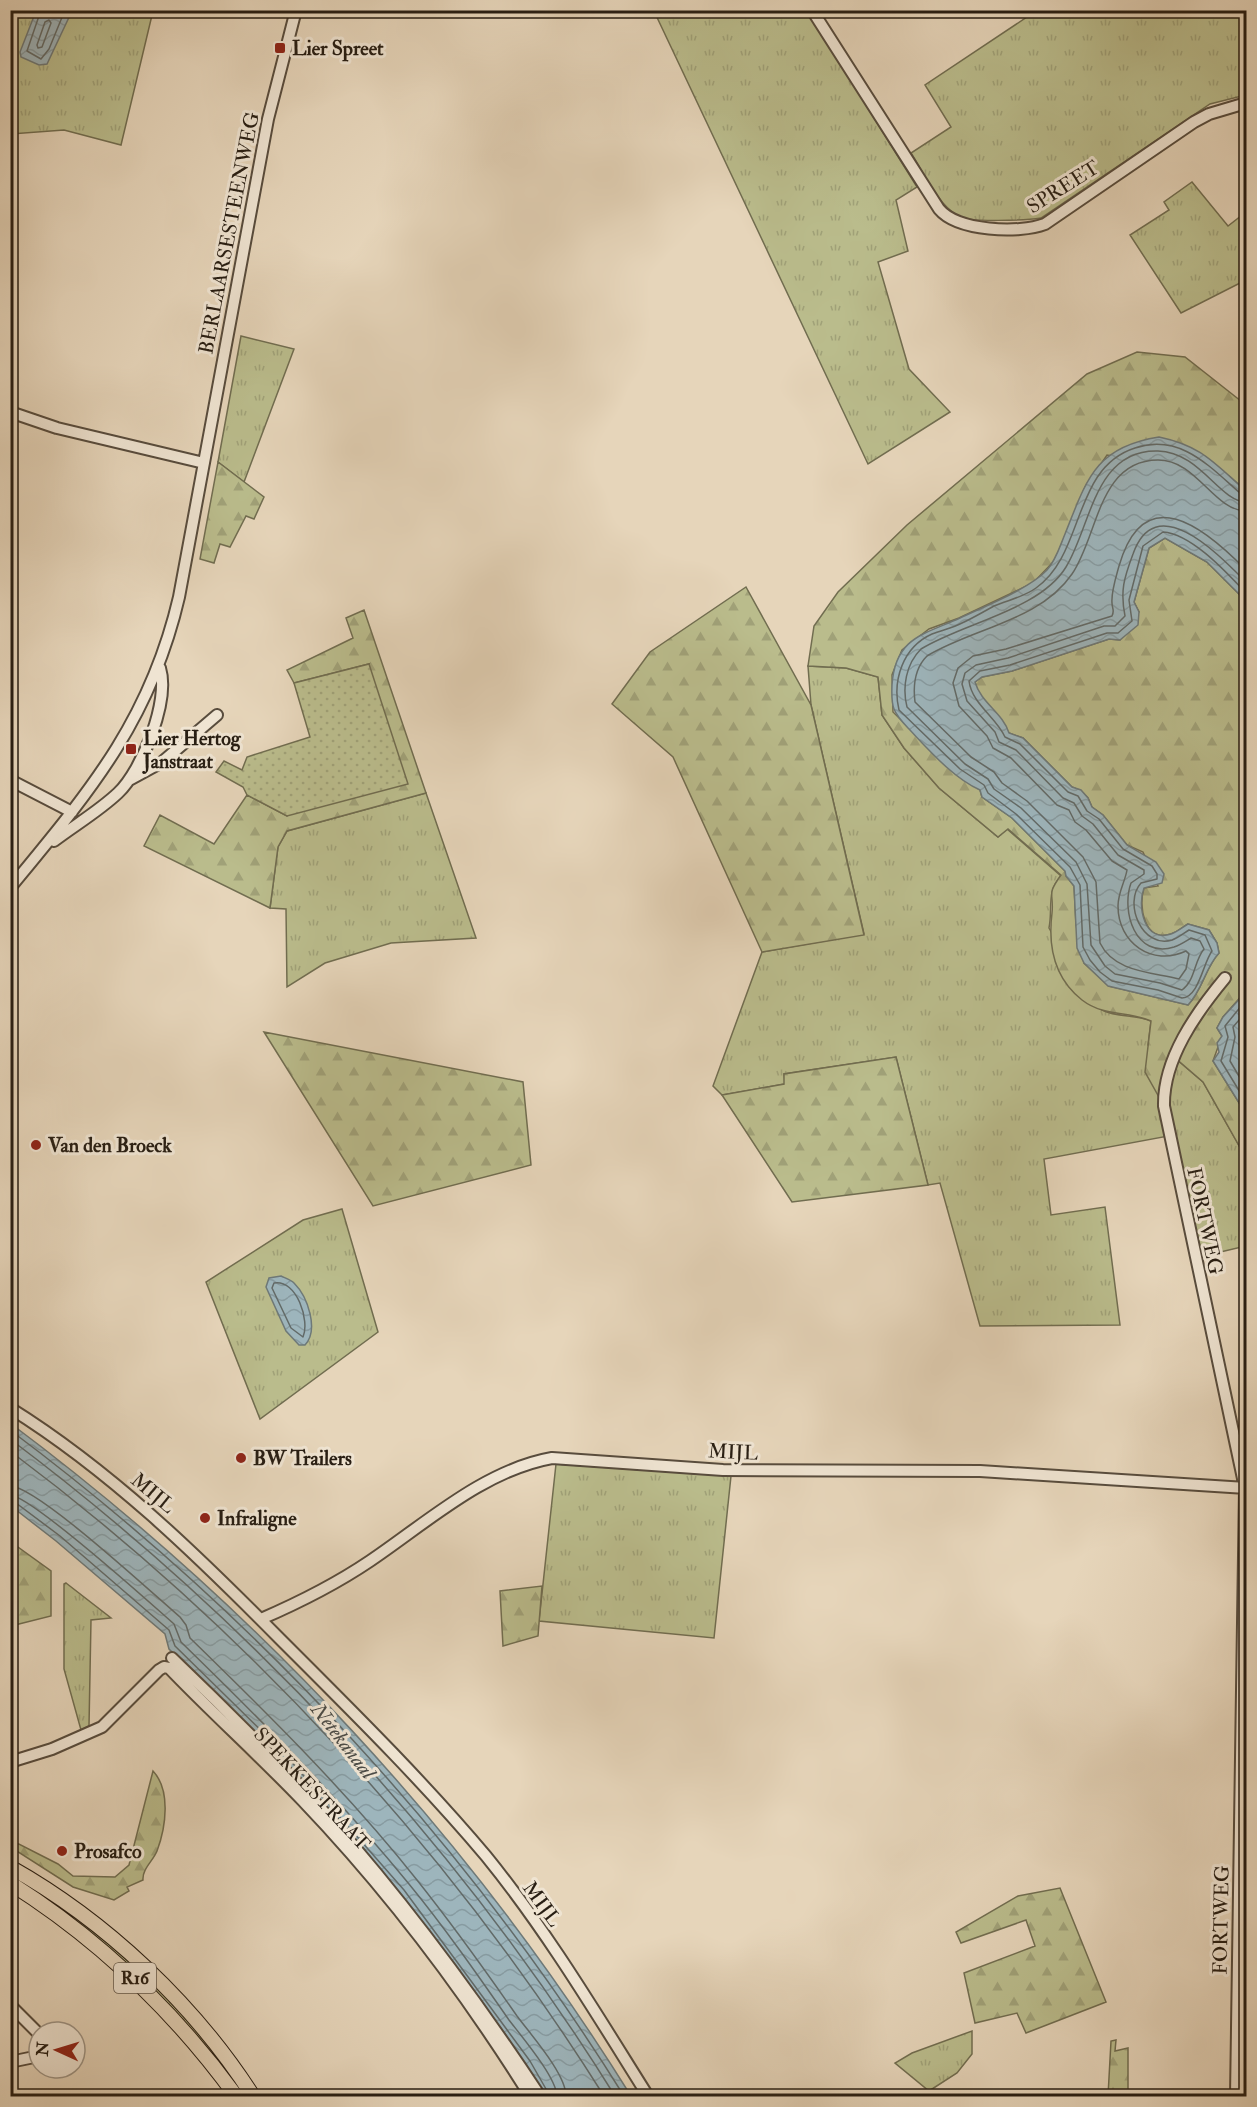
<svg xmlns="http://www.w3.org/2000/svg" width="1257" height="2107" font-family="'IM FELL Double Pica',serif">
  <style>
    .grass { fill: url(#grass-tufts); stroke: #716d50; stroke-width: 1.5 }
    .forest { fill: url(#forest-firs); stroke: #716d50; stroke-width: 1.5 }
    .park { fill: url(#park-dots); stroke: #716d50; stroke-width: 1.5 }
    .water { fill: url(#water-waves); stroke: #6e7978; stroke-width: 1.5 }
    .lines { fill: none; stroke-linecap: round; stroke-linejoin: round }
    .shore { stroke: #626a68; stroke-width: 1.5 }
    .minor-casing { stroke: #584c3d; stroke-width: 14 }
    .major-casing { stroke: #281e13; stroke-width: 16 }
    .minor { stroke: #efe4d2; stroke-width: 10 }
    .major { stroke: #e6d5ba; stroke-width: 14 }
    .poi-dot { fill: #8f2418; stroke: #efe4d2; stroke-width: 2 }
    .labels { text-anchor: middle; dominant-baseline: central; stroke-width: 6; stroke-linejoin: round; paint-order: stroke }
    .shield { fill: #efe4d2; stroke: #64594c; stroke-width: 1.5 }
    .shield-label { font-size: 18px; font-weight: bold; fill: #281e13 }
    .poi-label { font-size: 20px; font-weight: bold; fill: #281e13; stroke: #efe4d2; text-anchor: start }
    .street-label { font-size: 20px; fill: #281e13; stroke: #efe4d2 }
    .water-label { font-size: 21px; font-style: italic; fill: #4b4b46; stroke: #efe4d2 }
  </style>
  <defs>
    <pattern id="grass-tufts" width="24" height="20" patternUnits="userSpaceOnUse" patternTransform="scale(1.5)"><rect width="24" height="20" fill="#babc8c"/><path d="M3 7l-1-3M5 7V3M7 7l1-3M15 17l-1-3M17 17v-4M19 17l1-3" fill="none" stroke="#a0a178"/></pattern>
    <pattern id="forest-firs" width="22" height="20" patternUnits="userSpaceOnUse" patternTransform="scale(1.5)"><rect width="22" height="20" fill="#babc8c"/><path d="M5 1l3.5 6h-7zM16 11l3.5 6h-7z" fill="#a0a178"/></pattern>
    <pattern id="park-dots" width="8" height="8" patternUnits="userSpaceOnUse" patternTransform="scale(1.5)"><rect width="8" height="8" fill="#babc8c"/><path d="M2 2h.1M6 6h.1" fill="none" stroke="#a0a178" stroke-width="1.8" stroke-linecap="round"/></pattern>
    <pattern id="water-waves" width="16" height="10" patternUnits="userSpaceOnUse" patternTransform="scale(1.5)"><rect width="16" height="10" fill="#9db5bc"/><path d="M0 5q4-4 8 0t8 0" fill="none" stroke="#879ba1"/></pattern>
  </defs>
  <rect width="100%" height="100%" fill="#e6d5ba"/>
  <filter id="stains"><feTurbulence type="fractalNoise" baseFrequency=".00333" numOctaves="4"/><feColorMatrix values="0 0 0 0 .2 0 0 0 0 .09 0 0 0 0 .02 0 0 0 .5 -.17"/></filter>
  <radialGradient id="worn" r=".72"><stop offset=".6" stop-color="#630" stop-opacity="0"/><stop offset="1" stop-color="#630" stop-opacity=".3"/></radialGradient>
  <path class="grass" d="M11,11h142l-32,134 -57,-15 -53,4z
    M654,11h150l6,4 107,172 -21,13 12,51 -30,11 31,107 41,43 -82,52z
    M1036,11h210v84l-36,9 -169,114c-14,2 -73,5 -83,-2 -21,-12 -34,-43 -47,-63l40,-26 -26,-42z
    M1192,182l36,44 18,-14v68l-65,33 -51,-78 39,-25 -5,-8z
    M241,336l53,13 -50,133 -26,-20z
    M808,666l38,2 32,9 4,38 22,33 35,40 59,49 9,-8 54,47c-15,16 -8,32 -12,52 8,14 43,76 53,82 16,8 33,4 49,11l-3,24 27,13 28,24 43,76v88l-47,11 -31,-121 -124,23 7,56 54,-8 15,118 -140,1 -40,-143 -12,2 -32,-128 -112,17 1,10 -63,11 -9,-9 49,-134 102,-18 -53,-229z
    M426,793l50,145 -85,5 -66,20 -38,24 -1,-78 -16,-1 8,-61 9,-16z
    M342,1209l36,123 -118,87 -54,-137 97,-62z
    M556,1464l175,12 -17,162 -175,-17z
    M66,1583l45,35 -20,2 -2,106 -8,4 -17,-61v-85z
    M10,1869l59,39 105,93 76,95h-12l-69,-88 -158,-128z
    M972,2031v23l-15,19 -28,18 -34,-28 17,-10z"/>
  <path class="forest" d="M1137,352l48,5 61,48v86l-17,-15 -122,-21 -22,32 -30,73 -22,23 -74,35 -30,11 -27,21 -10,25 1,37 63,62 24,16 2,7 30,21 53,53 1,5 8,10 2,39 8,38 25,23 79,19c15,-16 17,-37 31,-52l-2,-10 -8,-13 -21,-6c-5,3 -11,8 -17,10 -27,9 -33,-28 -27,-46l14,-2 -15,-34 -16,-7 -24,-30 -11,-8 -4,-9 -7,-7 -9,-4 -49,-49 -14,-5 -31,-40 -3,-11 7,-5 30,-6 97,-32 11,1 19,-28 -5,-10 15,-54 16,-10 42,24 39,39v394l-2,-2 -21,24 -6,11 5,8 -9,25 33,53v44l-43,-76 -28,-24 -11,48 -19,-34 6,-51c-22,-10 -47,-4 -69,-21 -28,-22 -34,-55 -30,-87 2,-21 -6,-17 9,-38l-53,-46 -10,8 -59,-49 -35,-40 -22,-33 -4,-38 -32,-9 -38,-2 6,-40 24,-34 69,-67 180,-151z
    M218,462l46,35 -10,22 -8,-3 -16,31 -10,-3 -6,19 -14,-4z
    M746,587l65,118 53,230 -102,17 -89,-195 -61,-53 38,-52z
    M364,610l62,183 -139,38 -9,16 -8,61 -126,-62 16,-31 54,29 33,-49 40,21 82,-152 -75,19 -7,-13 66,-32 -7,-20z
    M264,1032l259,50 8,83 -158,41z
    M896,1057l32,128 -136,17 -70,-107 62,-11v-10z
    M11,1542l40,29v45l-40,10z
    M542,1586l-4,50 -35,10 -3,-55z
    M153,1771c18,19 13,56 4,80 -4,10 -15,18 -14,29l-16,7 2,4 -15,9 -41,-13 -58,-37 2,-7 41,21 15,12 42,1 14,-12z
    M1060,1888l46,114 -80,31 -9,-20 -42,10 -11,-50 71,-27 -9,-26 -65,23 -5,-11 62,-36z
    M1116,2040l-1,11 13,-3v48h-20l3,-55z"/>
  <path class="park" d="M369,664l39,120 -121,32 -40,-21 -4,-8 -27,-15 8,-11 18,9 5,-13 63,-20 -16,-54z"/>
  <path class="water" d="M36,11h34l1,2 -24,51 -8,1 -18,-8 -1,-5z
    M1159,437c43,9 55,26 87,54v110l-39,-39 -42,-24 -16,10 -15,54 5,10 -1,13 -18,15 -11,-1 -97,32 -30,6 -7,5c6,21 28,31 34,51l14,5 49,49 9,3 7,8 4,9 11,8 24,30 29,17 8,12 -2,9 -18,5c-7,18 0,55 27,46 6,-2 12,-7 17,-10l21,6 8,13 2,10c-14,15 -16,36 -31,52l-80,-19 -24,-23 -7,-15 -3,-62 -8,-10 -1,-5 -53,-53 -30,-21 -2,-7c-27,-12 -51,-40 -72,-62 -15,-16 -17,-20 -16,-43 3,-48 33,-51 68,-67 25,-12 69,-29 87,-48 9,-10 13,-24 18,-36 22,-55 30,-87 94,-97z
    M1245,993l1,2v119l-33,-53 6,-9 -2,-9 5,-7 -5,-8 6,-11z
    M281,1276c4,2 10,4 13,7 14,14 25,47 11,62h-6l-13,-14 -20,-44 3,-9z
    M10,1423c247,185 458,411 621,673h-86l-20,-31 -285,-347 -71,-69 -4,-15 -109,-93 -45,-35z"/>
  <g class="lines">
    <path class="shore" d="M41,10l-14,41 14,8 8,-10 16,-39
      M49,20l2,3 -9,24 -4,1 -1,-3 8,-23z
      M1246,495l-6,-2c-31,-27 -60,-60 -105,-45 -63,20 -50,106 -99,140 -12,9 -28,12 -42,18 -11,6 -21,12 -32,17 -9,5 -20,7 -30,11 -29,13 -40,46 -33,76l61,59 24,16 4,8 28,21 54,53 10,18 3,62 7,13 10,12 12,9 46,9 24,8c17,-1 21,-35 30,-47l-7,-16 -16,-5c-5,3 -11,8 -17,10 -30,9 -49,-37 -31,-57l16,-4v-5l-5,-8 -29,-17 -24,-30 -12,-8 -9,-15 -10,-4 -48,-48 -15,-7c-9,-20 -33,-33 -36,-56l11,-10 30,-6 97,-32h11l14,-12 -3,-21 14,-54 20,-14c29,2 64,41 83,61
      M1246,502c-27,-1 -46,-50 -88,-51 -64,-2 -67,76 -92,116 -26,43 -103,56 -145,82 -15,15 -19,38 -14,58l58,57 23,15 6,10 27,19 55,54 11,22 4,61 14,21 10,8 45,9 22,7c13,-9 12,-29 22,-41l-4,-8 -9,-3c-5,3 -11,7 -17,9 -39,12 -53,-36 -43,-64l13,-9v-4l-26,-15 -25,-31 -11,-8 -8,-13 -11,-5 -47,-48 -17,-8 -4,-10 -28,-31 -5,-17 3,-11 11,-8 32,-7 96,-32h11l10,-10c-5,-25 -1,-38 8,-62 23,-66 87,2 113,28
      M1246,511c-33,-1 -49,-51 -88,-51 -60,0 -60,77 -86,114 -32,47 -99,54 -145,82 -12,12 -14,30 -12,46l56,55 23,15 8,11 25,18 56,56 13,25 4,61c14,29 51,29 79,36l7,-10 3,-15 -3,-3c-34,16 -68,-8 -68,-45 0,-14 7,-24 9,-36l-15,-9 -26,-31 -11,-8 -6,-12 -12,-5 -46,-47 -18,-10 -6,-12 -28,-30 -6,-23 5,-15 15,-12 33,-7 106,-33c3,-6 0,-7 0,-13 -1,-11 4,-26 7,-37 25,-87 85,-39 127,4
      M1246,1000l-21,26 3,11 -7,24 25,41
      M1246,1012l-13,15 2,10 -5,24 16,27
      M274,1283c23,-4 36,38 29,54l-12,-9 -19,-40z
      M10,1430c243,182 453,408 614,666
      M10,1439c239,180 447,403 605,657
      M10,1451c235,176 438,397 594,645
      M10,1486c27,0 143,108 170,131l6,8 4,13c79,77 158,155 227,242 35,44 68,90 100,136 14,19 49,58 49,80
      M10,1495c22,1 140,108 164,129l7,18c80,78 158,156 228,242 36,44 68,90 100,136 13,17 47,57 48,76
      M10,1502l6,1 44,33 109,94 6,16 106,104 123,140 126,171 20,35"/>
    <defs>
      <path id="minor" d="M812,10l127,199c18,22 80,25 106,15l149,-102 15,-8 37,-11
        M10,412l47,16 147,35
        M10,780l62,32
        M129,780l33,-18 55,-47
        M54,841c21,-16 45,-30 64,-48 24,-23 52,-92 42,-125
        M10,888c79,-96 140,-166 169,-291l89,-478 28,-109
        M1225,978c-29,35 -62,81 -61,128l81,382 -9,608
        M10,1408c101,63 187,147 270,231 70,70 142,141 206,217 61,75 111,159 162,240
        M261,1619c37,-16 75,-35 109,-58 55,-37 114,-91 182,-103l171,12 257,1 266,17
        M172,1658c45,43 89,87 132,132 88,95 165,199 236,306
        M10,1762l42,-13 50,-22 57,-57 5,-3 5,1c43,45 90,87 133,132 85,89 163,192 228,296
        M10,2005l29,29
        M10,2062l29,-6"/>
      <path id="major" d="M10,1867c96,54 184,137 243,229
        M10,1883c90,57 164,128 226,213"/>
    </defs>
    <use href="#minor" class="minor-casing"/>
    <use href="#major" class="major-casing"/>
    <use href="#minor" class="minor"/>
    <use href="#major" class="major"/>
  </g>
  <g class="poi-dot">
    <rect x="274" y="42" width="12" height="12" rx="3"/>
    <rect x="125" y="743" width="12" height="12" rx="3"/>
    <circle cx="36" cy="1145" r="6"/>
    <circle cx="241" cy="1458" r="6"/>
    <circle cx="205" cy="1518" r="6"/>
    <circle cx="62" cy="1851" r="6"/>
  </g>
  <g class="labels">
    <rect class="shield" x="114" y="1963" width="42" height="30" rx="4.5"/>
    <g class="shield-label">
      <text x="135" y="1978">R16</text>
    </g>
    <g class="poi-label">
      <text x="292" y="48">Lier Spreet</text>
      <text x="143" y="738">Lier Hertog<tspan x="143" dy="23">Janstraat</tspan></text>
      <text x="48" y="1145">Van den Broeck</text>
      <text x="253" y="1458">BW Trailers</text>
      <text x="217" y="1518">Infraligne</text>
      <text x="74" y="1851">Prosafco</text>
    </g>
    <g class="street-label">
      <text transform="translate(1063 187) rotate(-32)">SPREET</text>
      <text transform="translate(229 233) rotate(-79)">BERLAARSESTEENWEG</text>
      <text transform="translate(1205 1221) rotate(78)">FORTWEG</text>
      <text transform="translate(733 1452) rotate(3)">MIJL</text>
      <text transform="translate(153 1493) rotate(40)">MIJL</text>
      <text transform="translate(312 1789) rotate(47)">SPEKKESTRAAT</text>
      <text transform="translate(542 1904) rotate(54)">MIJL</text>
      <text transform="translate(1221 1920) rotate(-89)">FORTWEG</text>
    </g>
    <g class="water-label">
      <text transform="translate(343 1741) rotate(52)">Netekanaal</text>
    </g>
  </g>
  <rect width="1257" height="2107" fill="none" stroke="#e6d5ba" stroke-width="36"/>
  <rect x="12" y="12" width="1233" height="2083" fill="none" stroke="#281e13" stroke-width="3"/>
  <rect x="18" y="18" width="1221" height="2071" fill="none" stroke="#281e13" stroke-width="1.5"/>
  <g transform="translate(57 2050) rotate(274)"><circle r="28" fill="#efe4d2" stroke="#9f9586" stroke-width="1.5"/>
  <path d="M0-4.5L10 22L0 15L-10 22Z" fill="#8f2418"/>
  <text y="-9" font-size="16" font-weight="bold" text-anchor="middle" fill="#281e13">N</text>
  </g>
  <rect width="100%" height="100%" filter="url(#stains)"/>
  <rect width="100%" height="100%" fill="url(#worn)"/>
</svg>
